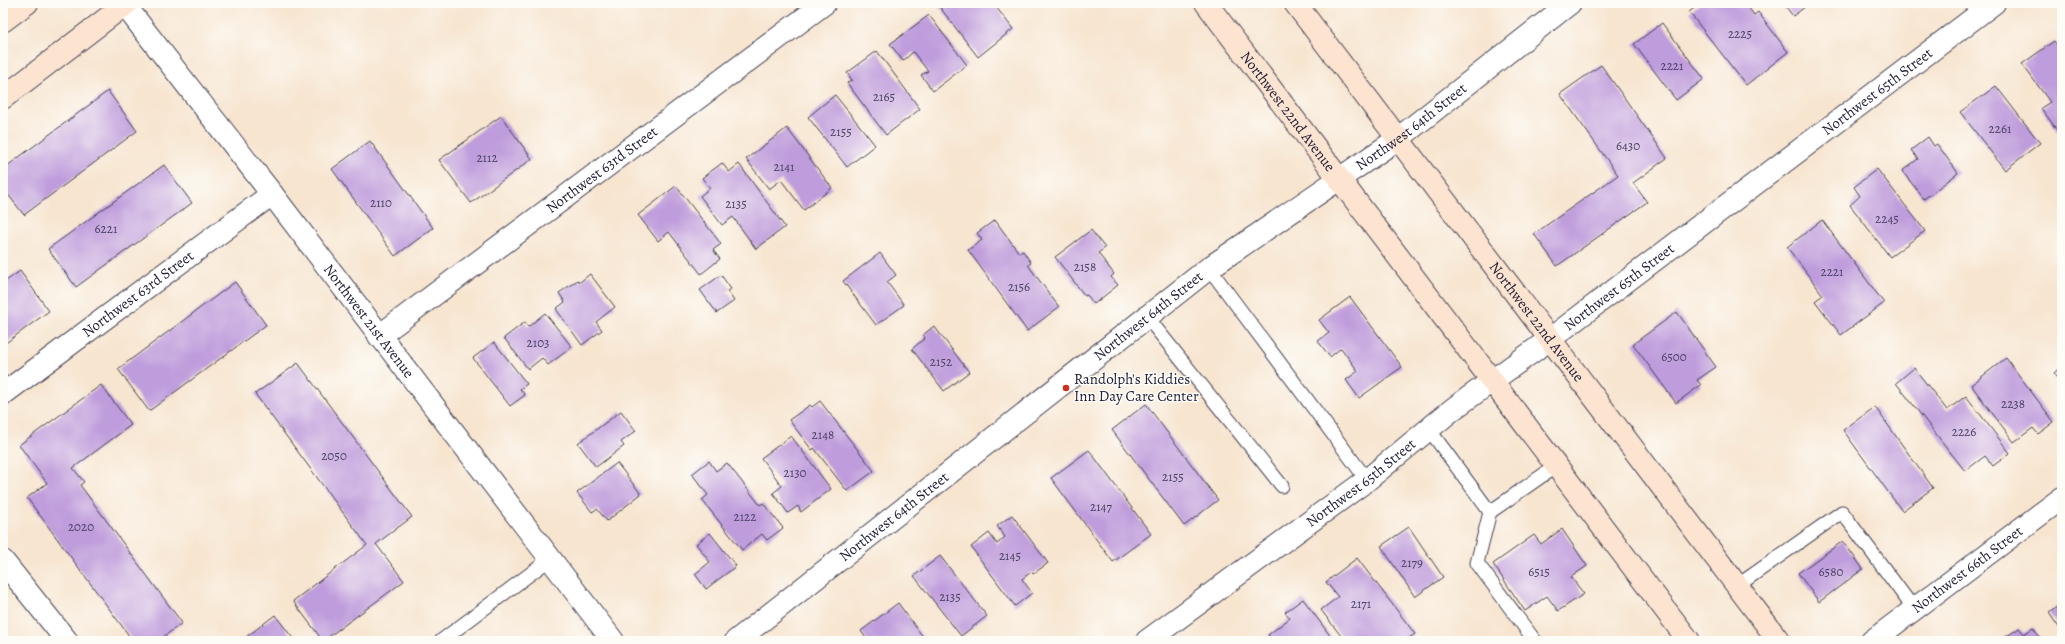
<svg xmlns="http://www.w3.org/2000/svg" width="2065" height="644" font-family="Alegreya,serif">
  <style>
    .building { fill: #bf9cdc }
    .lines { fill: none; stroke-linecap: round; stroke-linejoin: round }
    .lane-casing { stroke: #423f51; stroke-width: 15 }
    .street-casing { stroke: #423f51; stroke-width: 24 }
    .secondary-casing { stroke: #423f51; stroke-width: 24 }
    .lane { stroke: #fff; stroke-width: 13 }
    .street { stroke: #fff; stroke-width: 22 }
    .secondary { stroke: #fde4d1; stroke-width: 22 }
    .poi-dot { fill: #c8321e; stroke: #fdfcf7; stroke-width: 1.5 }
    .labels { text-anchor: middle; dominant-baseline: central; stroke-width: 3; stroke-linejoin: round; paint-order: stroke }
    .number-label { font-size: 13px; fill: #494063 }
    .street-label { font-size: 15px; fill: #22223b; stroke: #fdfcf7 }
    .poi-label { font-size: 15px; fill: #22223b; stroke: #fdfcf7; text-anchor: start }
  </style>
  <rect width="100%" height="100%" fill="#fdfcf7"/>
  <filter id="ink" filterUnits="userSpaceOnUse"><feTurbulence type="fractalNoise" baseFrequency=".025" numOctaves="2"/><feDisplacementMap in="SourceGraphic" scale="8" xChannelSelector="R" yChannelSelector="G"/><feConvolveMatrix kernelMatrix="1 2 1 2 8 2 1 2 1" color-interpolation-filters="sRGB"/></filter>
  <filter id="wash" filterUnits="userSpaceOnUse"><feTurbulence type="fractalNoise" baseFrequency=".012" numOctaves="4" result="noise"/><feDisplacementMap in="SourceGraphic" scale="16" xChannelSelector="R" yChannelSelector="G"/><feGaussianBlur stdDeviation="0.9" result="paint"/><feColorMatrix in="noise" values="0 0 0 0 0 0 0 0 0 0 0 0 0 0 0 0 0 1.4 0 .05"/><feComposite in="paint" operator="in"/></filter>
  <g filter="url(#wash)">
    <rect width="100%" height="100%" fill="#f7e5d0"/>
    <g id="blocks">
      <path class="building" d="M940,3h53l20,26 -35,28 -40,-52z
        M1701,3h44l9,12 4,-3 30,40 -42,33 -57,-73z
        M1783,3h27l-17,13z
        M929,15l38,50 -34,26 -12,-16 7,-4 -15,-19 -10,9 -13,-17z
        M1662,23l42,56 -28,21 -42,-56z
        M2054,41l8,10v86l-21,-29 9,-6 -28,-38z
        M877,51l43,58 -34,26 -39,-52 5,-3 -5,-7z
        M1601,65l66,93 -34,25 14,19 -90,64 -23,-32 84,-59 -58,-81z
        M1996,86l44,57 -35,27 -45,-58z
        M108,91l29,40 -113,84 -21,-27v-19z
        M835,95l40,50 -28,22 -39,-50z
        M501,116l31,43 -61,44 -32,-43z
        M787,128l45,60 -28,22 -23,-30 -12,9 -23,-30z
        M1928,137l6,9 3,-2 21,29 -34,26 -22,-28 16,-12 -7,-9z
        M370,141l63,87 -38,28 -63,-87z
        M722,163l7,9 10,-8 46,63 -29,22 -23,-32 -11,8 -22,-29 10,-8 -8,-10z
        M164,165l28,38 -116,84 -28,-38z
        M1877,169l48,62 -35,26 -40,-52 10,-9 -6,-9z
        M676,186l45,58 -8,6 7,9 -19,15 -32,-42 -11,9 -20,-26z
        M995,220l24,33 4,-2 8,12 -3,2 31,42 -32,24 -59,-81 14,-10 -5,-7z
        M1822,220l62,83 -43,32 -26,-34 8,-6 -36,-48z
        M1091,230l14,18 -7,5 16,21 -3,3 7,8 -24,19 -7,-9 -2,1 -30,-39z
        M880,253l16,22 -9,7 17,23 -28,20 -33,-44z
        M20,271l29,40 -46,34v-62z
        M590,274l25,33 -19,15 6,8 -20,15 -26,-36 9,-7 -6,-9 19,-13 2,2z
        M721,275l10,14 -4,2 7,10 -17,12 -17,-23z
        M235,282l31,43 -117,86 -31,-42z
        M1350,297l52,70 -43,31 -13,-18 12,-9 -17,-23 -11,9 -12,-16 11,-8 -10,-13z
        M1677,312l39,55 -19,13 4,5 -25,18 -43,-59z
        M545,313l27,34 -24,18 -6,-7 -14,11 -24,-31 21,-16 3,5z
        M934,326l35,46 -25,19 -32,-42 13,-11 -2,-3z
        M494,342l33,42 -7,5 5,6 -15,11 -37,-48z
        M2006,358l48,64 -16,12 -5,-6 -19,14 -43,-57z
        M298,363l114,154 -36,27 28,37 -81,60 -30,-40 74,-56 -112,-151z
        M2062,366v18l-8,-11z
        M1914,368l33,42 19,-14 44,57 -17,13 -8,-10 -20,15 -69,-88z
        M101,385l30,40 -58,43 11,14 -4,3 102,138 -24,18h-25l-106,-143 20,-15 -28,-38z
        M820,401l54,70 -27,20 -33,-43 -2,2 -23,-30 21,-15 2,2z
        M1146,404l72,96 -34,26 -72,-96z
        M1875,407l58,81 -31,23 -59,-81z
        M621,411l15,20 -15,11 3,4 -28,21 -18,-24z
        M791,436l40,53 -30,23 -3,-6 -10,7 -15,-20 9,-7 -21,-28z
        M1089,450l62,84 -38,28 -62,-84z
        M709,461l7,10 11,-8 33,42 3,-2 20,25 -16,12 -5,-6 -20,16 -40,-50 6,-5 -16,-21z
        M617,463l24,31 -34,27 -10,-12 -5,3 -15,-19z
        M1012,515l36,48 -15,11 -2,-2 -9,7 10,14 -17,13 -44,-59 18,-14 8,11 8,-7 -8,-11z
        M1409,527l34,50 -28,20 -34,-51z
        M1562,529l25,37 -16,11 13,17 -26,17 -11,-15 -22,15 -32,-47 41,-29 7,9z
        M710,533l26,33 -30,23 -11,-15 15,-12 -14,-18z
        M1843,541l20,28 -44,33 -21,-29z
        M940,556l47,60 -26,20 -47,-60z
        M1357,558l58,76 -10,7h-60l-24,-31 17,-13 -12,-15z
        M1303,599l31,42h-61l-5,-6 22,-17 -5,-6z
        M898,603l28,38h-58l-7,-10z
        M2062,603v29l-13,-19z
        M275,615l20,26h-54z
        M2019,628l5,6 9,-6 10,13h-43z"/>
    </g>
  </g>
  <g filter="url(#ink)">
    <use href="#blocks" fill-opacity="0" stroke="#423f51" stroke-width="1"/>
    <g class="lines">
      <defs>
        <path id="lane" d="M1209,268l158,212
          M1147,317l135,169
          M1428,428l62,84 66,-46
          M1490,512l-13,51 58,78
          M1737,586l105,-74 72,97
          M441,641l109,-82"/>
        <g id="street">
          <path id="s1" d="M123,3l149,191 341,447"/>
          <path id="s2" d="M379,336l446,-333"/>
          <path id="s3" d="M3,394l269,-200"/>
          <path d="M3,561l64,80"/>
          <path id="s4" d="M736,641l473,-373 190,-130 171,-135"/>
          <path id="s5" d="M1147,641l220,-161 86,-71 97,-70 444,-336"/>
          <path id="s6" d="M1872,641l190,-143"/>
        </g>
        <g id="secondary">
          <path id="s7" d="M1206,3l483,638"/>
          <path id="s8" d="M1295,3l484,638"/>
          <path d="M3,21l24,-18"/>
          <path d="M3,98l124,-95"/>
        </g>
      </defs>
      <use href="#lane" class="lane-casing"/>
      <use href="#street" class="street-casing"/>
      <use href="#secondary" class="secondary-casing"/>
      <use href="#lane" class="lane"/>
      <use href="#street" class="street"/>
      <use href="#secondary" class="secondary"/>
    </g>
  </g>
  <circle class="poi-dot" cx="1066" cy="388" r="4"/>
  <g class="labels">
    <g class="number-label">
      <text x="1740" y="33">2225</text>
      <text x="1672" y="65">2221</text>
      <text x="884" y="96">2165</text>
      <text x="2000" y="128">2261</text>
      <text x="841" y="131">2155</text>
      <text x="1628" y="145">6430</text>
      <text x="487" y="157">2112</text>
      <text x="784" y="166">2141</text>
      <text x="381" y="202">2110</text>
      <text x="736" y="203">2135</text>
      <text x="1887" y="218">2245</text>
      <text x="106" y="228">6221</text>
      <text x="1085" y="266">2158</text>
      <text x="1832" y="271">2221</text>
      <text x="1019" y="286">2156</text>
      <text x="538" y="342">2103</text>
      <text x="1674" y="356">6500</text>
      <text x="941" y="361">2152</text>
      <text x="2013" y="403">2238</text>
      <text x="1964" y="431">2226</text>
      <text x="823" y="434">2148</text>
      <text x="334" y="455">2050</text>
      <text x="795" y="472">2130</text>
      <text x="1173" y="476">2155</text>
      <text x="1101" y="506">2147</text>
      <text x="745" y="516">2122</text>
      <text x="81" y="526">2020</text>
      <text x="1010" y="555">2145</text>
      <text x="1412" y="562">2179</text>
      <text x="1539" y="571">6515</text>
      <text x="1831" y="571">6580</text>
      <text x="950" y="596">2135</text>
      <text x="1361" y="603">2171</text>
    </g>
    <g class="street-label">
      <text stroke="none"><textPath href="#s5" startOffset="914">Northwest 65th Street</textPath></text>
      <text stroke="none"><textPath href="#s7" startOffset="136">Northwest 22nd Avenue</textPath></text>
      <text stroke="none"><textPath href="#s4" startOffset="849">Northwest 64th Street</textPath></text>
      <text stroke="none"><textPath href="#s2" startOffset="278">Northwest 63rd Street</textPath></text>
      <text stroke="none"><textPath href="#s5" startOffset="590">Northwest 65th Street</textPath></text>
      <text stroke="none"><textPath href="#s3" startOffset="168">Northwest 63rd Street</textPath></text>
      <text stroke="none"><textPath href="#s4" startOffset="525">Northwest 64th Street</textPath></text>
      <text stroke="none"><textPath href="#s1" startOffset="402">Northwest 21st Avenue</textPath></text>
      <text stroke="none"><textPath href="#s8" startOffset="400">Northwest 22nd Avenue</textPath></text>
      <text stroke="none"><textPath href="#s5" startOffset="266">Northwest 65th Street</textPath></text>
      <text stroke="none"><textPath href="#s4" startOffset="201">Northwest 64th Street</textPath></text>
      <text stroke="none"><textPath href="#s6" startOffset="119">Northwest 66th Street</textPath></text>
    </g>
    <g class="poi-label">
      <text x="1074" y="379">Randolph's Kiddies<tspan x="1074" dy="17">Inn Day Care Center</tspan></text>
    </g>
  </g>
  <rect width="2065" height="644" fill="none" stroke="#fdfcf7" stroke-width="16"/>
</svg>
